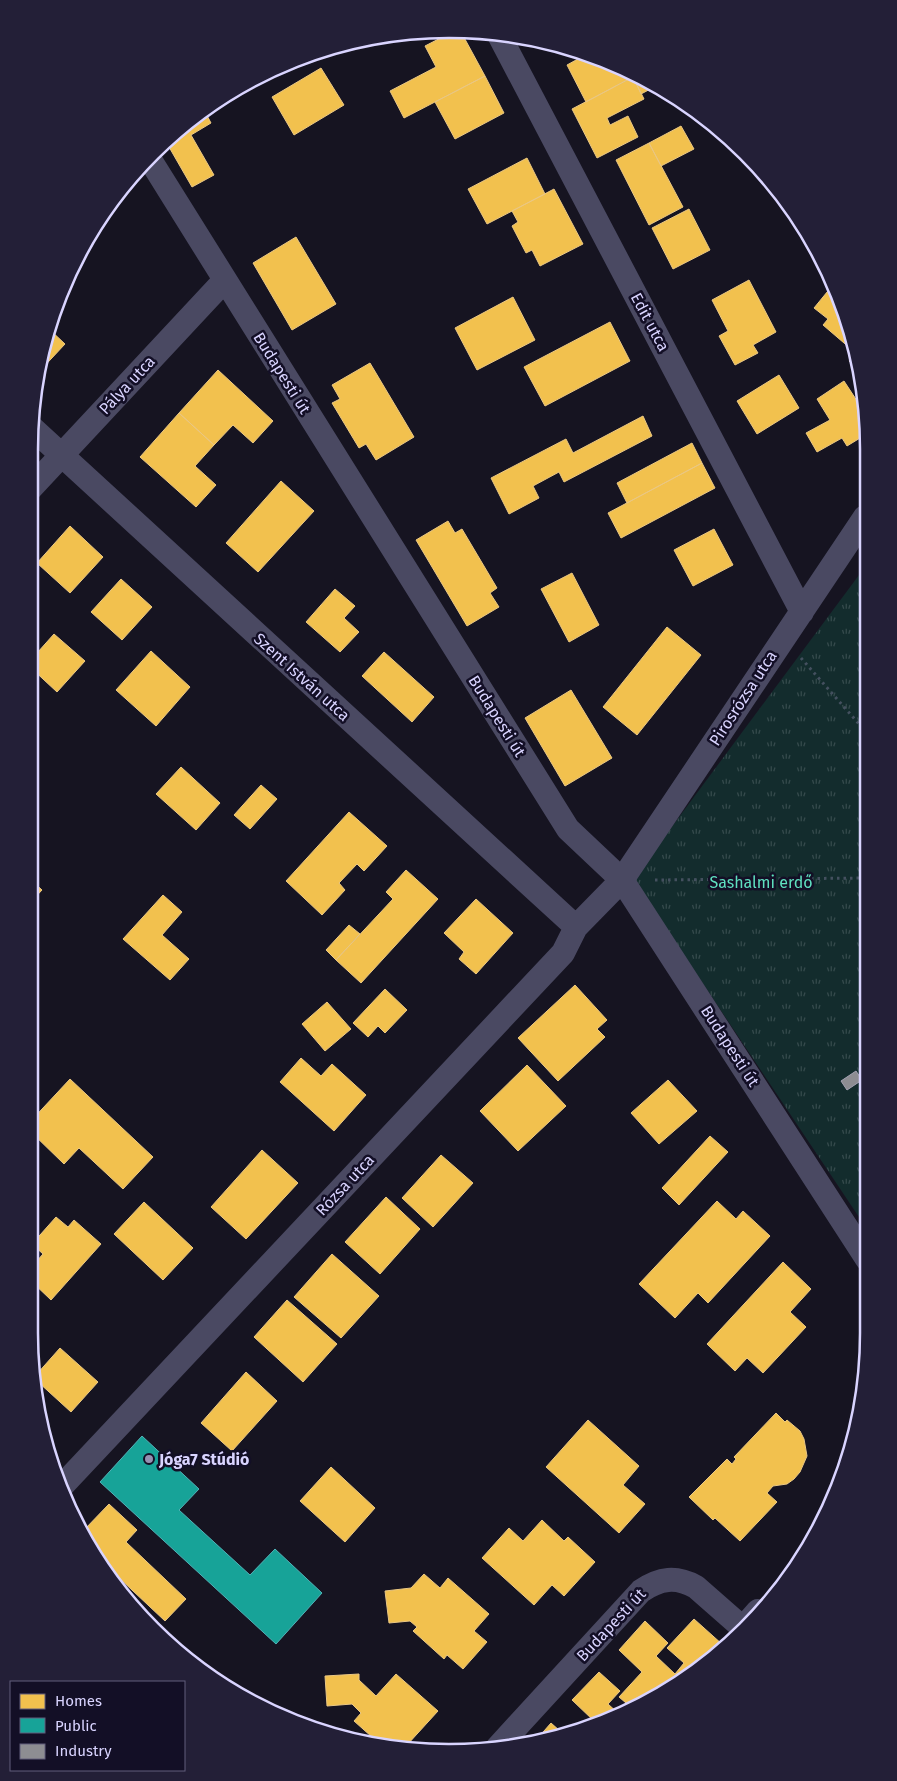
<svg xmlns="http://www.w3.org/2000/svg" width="897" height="1781" font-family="'Fira Sans',sans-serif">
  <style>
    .park { fill: url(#park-tufts) }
    .homes { fill: #f2c14e; stroke: #eac783 }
    .public { fill: #17a398; stroke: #51b2b7 }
    .industry { fill: #8d8d92; stroke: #a4a2b3 }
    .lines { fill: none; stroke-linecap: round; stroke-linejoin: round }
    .path { stroke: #44505f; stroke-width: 3; stroke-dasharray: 2.5 4; stroke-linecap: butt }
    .street { stroke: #4a4962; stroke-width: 24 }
    .poi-dot { fill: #9591b1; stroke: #130f26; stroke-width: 2 }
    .labels { text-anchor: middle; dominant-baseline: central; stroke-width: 5; stroke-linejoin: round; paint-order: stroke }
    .street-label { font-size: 16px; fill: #d9d4ff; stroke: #130f26 }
    .park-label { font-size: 16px; fill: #5fe0c0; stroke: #130f26 }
    .poi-label { font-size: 16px; font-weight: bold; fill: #d9d4ff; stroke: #130f26; text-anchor: start }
    .rim { fill: none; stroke: #d9d4ff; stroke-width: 2.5 }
  </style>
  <defs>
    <pattern id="park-tufts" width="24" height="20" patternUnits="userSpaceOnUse" patternTransform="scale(1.25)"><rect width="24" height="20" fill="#132c2d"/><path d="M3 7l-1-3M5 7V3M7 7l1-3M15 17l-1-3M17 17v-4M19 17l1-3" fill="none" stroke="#354a4c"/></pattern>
  </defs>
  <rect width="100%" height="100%" fill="#161421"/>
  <path class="park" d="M865,567l2,662 -234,-350z"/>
  <path class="homes" d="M456,30h4l25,46 -81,42 -14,-27 46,-24 -11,-21z
    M587,54l47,18 4,2 -52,28 -19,-37z
    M321,68l23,37 -50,30 -22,-38z
    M638,74l18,12 -15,8 -8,-17z
    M485,76l19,37 -49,26 -20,-37z
    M633,77l11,22 -37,19 3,7 18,-9 10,21 -41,21 -25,-49z
    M204,110l7,13 -20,12 23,40 -22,12 -27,-47z
    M681,126l13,23 -33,17 -12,-23z
    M649,143l34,64 -34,18 -33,-65z
    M527,158l18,36 -58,30 -19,-35z
    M554,189l29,55 -43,22 -8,-16 -6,3 -14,-27 6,-4 -6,-11z
    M689,209l21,41 -37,19 -21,-41z
    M296,237l40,67 -44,26 -39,-67z
    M749,280l27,52 -23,13 5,8 -23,12 -16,-29 9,-5 -16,-31z
    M832,286l5,4 14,59 -28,-24 5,-6 -14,-11z
    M513,297l22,43 -58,30 -22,-42z
    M610,322l20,39 -85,45 -21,-39z
    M48,328l17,16 -28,30 6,-34z
    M854,355l4,13 -9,-7z
    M370,363l44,74 -38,23 -10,-16 -7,4 -27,-45 8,-4 -8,-14z
    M218,370l55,51 -20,22 -20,-18 -19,20 -35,-32z
    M779,375l20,33 -42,26 -20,-33z
    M844,381l21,32v22l-18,11 -5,-8 -25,14 -11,-19 24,-13 -13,-21z
    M179,413l35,32 -19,21 21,19 -20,22 -56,-50z
    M643,416l9,20 -88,46 -5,-10 -26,14 6,12 -30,16 -18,-36 75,-39 7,14z
    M692,443l10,20 -75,40 -10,-20z
    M702,463l13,25 -94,50 -13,-25z
    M281,481l33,30 -56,61 -32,-29z
    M448,521l7,12 7,-4 35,59 -7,5 9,14 -32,19 -51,-86z
    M70,526l33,31 -33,36 -33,-30z
    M714,529l19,36 -40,21 -19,-36z
    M572,573l27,52 -30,17 -28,-53z
    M121,579l31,28 -30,33 -31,-28z
    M335,589l20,17 -11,12 15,14 -19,20 -34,-30z
    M667,627l34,28 -64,80 -34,-28z
    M54,634l31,27 -28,31 -28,-26v-4z
    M151,651l39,36 -34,39 -40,-36z
    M384,652l50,45 -22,25 -50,-46z
    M571,690l41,68 -47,28 -40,-68z
    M181,767l39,36 -24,27 -40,-36z
    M261,785l16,14 -27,30 -16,-14z
    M349,812l38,34 -23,25 -7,-7 -18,19 6,7 -23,25 -36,-34z
    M406,870l32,29 -77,84 -25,-23 57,-61 -7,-7z
    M29,878l13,12 -13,14z
    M163,895l19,17 -20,23 27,24 -19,21 -47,-41z
    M476,899l37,34 -37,41 -17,-15 5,-7 -20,-19z
    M349,925l11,9 -24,26 -10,-10z
    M575,985l32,35 -10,9 8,8 -47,44 -40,-43z
    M385,989l22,21 -22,23 -7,-7 -10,11 -15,-14z
    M327,1002l24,27 -26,22 -23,-27z
    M301,1058l20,18 11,-12 34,31 -32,36 -54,-49z
    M527,1065l39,41 -48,45 -38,-40z
    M70,1079l83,78 -30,32 -44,-41 -15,16 -35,-34v-7z
    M668,1080l29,31 -38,33 -28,-31z
    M710,1136l18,16 -49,53 -17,-17z
    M262,1150l36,33 -52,56 -35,-32z
    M441,1155l32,28 -40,44 -31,-29z
    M386,1197l34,32 -40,45 -35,-32z
    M717,1201l19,18 7,-8 27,25 -62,67 -10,-10 -23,25 -36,-34z
    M144,1202l49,46 -30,32 -49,-46z
    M56,1217l12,10 6,-7 27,24 -50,56 -22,-21v-9l14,-16 -11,-10z
    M332,1254l47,42 -38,42 -47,-41z
    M783,1262l28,27 -21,23 16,15 -43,46 -16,-15 -12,13 -28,-27z
    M287,1300l50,44 -34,38 -49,-45z
    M60,1348l38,34 -27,30 -34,-31 -1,-6z
    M246,1372l31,29 -45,50 -31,-28z
    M776,1413l9,9 2,-2 13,11 4,8 3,17 -7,16 -6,7 -7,5 -14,2 -6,7 10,9 -37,39 -25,-23 -2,2 -24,-23 38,-38 5,5 4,-5 -2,-2z
    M588,1420l51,46 -16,19 22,19 -26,29 -73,-66z
    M331,1467l44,41 -30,34 -45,-41z
    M109,1504l28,26 -11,12 60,57 -21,22 -65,-61 -16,-30z
    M542,1520l22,21 4,-4 27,25 -31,34 -12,-11 -18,20 -52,-47 27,-30 14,13z
    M424,1574l16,14 8,-10 41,36 -15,17 13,11 -24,27 -16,-14 -3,4 -31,-28 4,-4 -7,-6 -21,2 -4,-32 26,-3z
    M694,1619l29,26 -90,64 -14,-12 23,-25 -23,-22 26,-29 23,22 -12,13 19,18 9,-11 -17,-15z
    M599,1672l21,19 -12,13 11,10 -25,7 -22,-21z
    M359,1674v6l17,16 20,-22 42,37 -31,34h-26l-27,-24 7,-8 -9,-9 -25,2 -2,-30z
    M551,1723l9,8 -23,8z"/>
  <path class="public" d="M142,1436l57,53 -20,21 71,65 25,-26 47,44 -46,51 -176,-162z"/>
  <path class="industry" d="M856,1071l6,9 -15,10 -6,-9z"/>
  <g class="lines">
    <path class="path" d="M801,658l65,74
      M655,880l211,-2"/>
    <path class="street" d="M498,33l304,579
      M149,158l419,671 54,51 245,379
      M30,426l546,501
      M30,489l194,-208
      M61,1487l502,-534 13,-26 46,-47 243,-363
      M743,1628l15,-17
      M497,1748l144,-157c19,-13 35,-15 55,-4l49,43"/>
  </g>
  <circle class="poi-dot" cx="149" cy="1459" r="5"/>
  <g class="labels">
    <g class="street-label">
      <text transform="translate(650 322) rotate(62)">Edit utca</text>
      <text transform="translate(282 373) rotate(58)">Budapesti út</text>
      <text transform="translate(127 385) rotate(-47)">Pálya utca</text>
      <text transform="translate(302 677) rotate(42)">Szent István utca</text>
      <text transform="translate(743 698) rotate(-57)">Pirosrózsa utca</text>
      <text transform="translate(497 716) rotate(58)">Budapesti út</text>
      <text transform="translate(730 1046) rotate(57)">Budapesti út</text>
      <text transform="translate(345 1185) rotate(-47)">Rózsa utca</text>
      <text transform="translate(611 1625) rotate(-47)">Budapesti út</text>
    </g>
    <g class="park-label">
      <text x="761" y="882">Sashalmi erdő</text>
    </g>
    <g class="poi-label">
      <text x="159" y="1459">Jóga7 Stúdió</text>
    </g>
  </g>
  <path d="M0 0H897V1781H0ZM449 38H449A411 411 0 0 1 860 449V1333A411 411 0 0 1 449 1744H449A411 411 0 0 1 38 1333V449A411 411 0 0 1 449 38Z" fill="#231f37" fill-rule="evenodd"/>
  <path class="rim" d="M449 38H449A411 411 0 0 1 860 449V1333A411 411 0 0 1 449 1744H449A411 411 0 0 1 38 1333V449A411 411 0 0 1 449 38Z"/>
  <rect x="10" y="1681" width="175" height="90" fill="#130f26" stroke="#625e7d"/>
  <rect x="20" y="1694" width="25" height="15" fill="#f2c14e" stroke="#625e7d"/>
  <text x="55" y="1706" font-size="15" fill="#d9d4ff">Homes</text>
  <rect x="20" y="1718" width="25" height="15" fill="#17a398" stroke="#625e7d"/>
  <text x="55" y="1731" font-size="15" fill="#d9d4ff">Public</text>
  <rect x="20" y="1744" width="25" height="15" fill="#8d8d92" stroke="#625e7d"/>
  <text x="55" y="1756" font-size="15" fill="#d9d4ff">Industry</text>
</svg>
